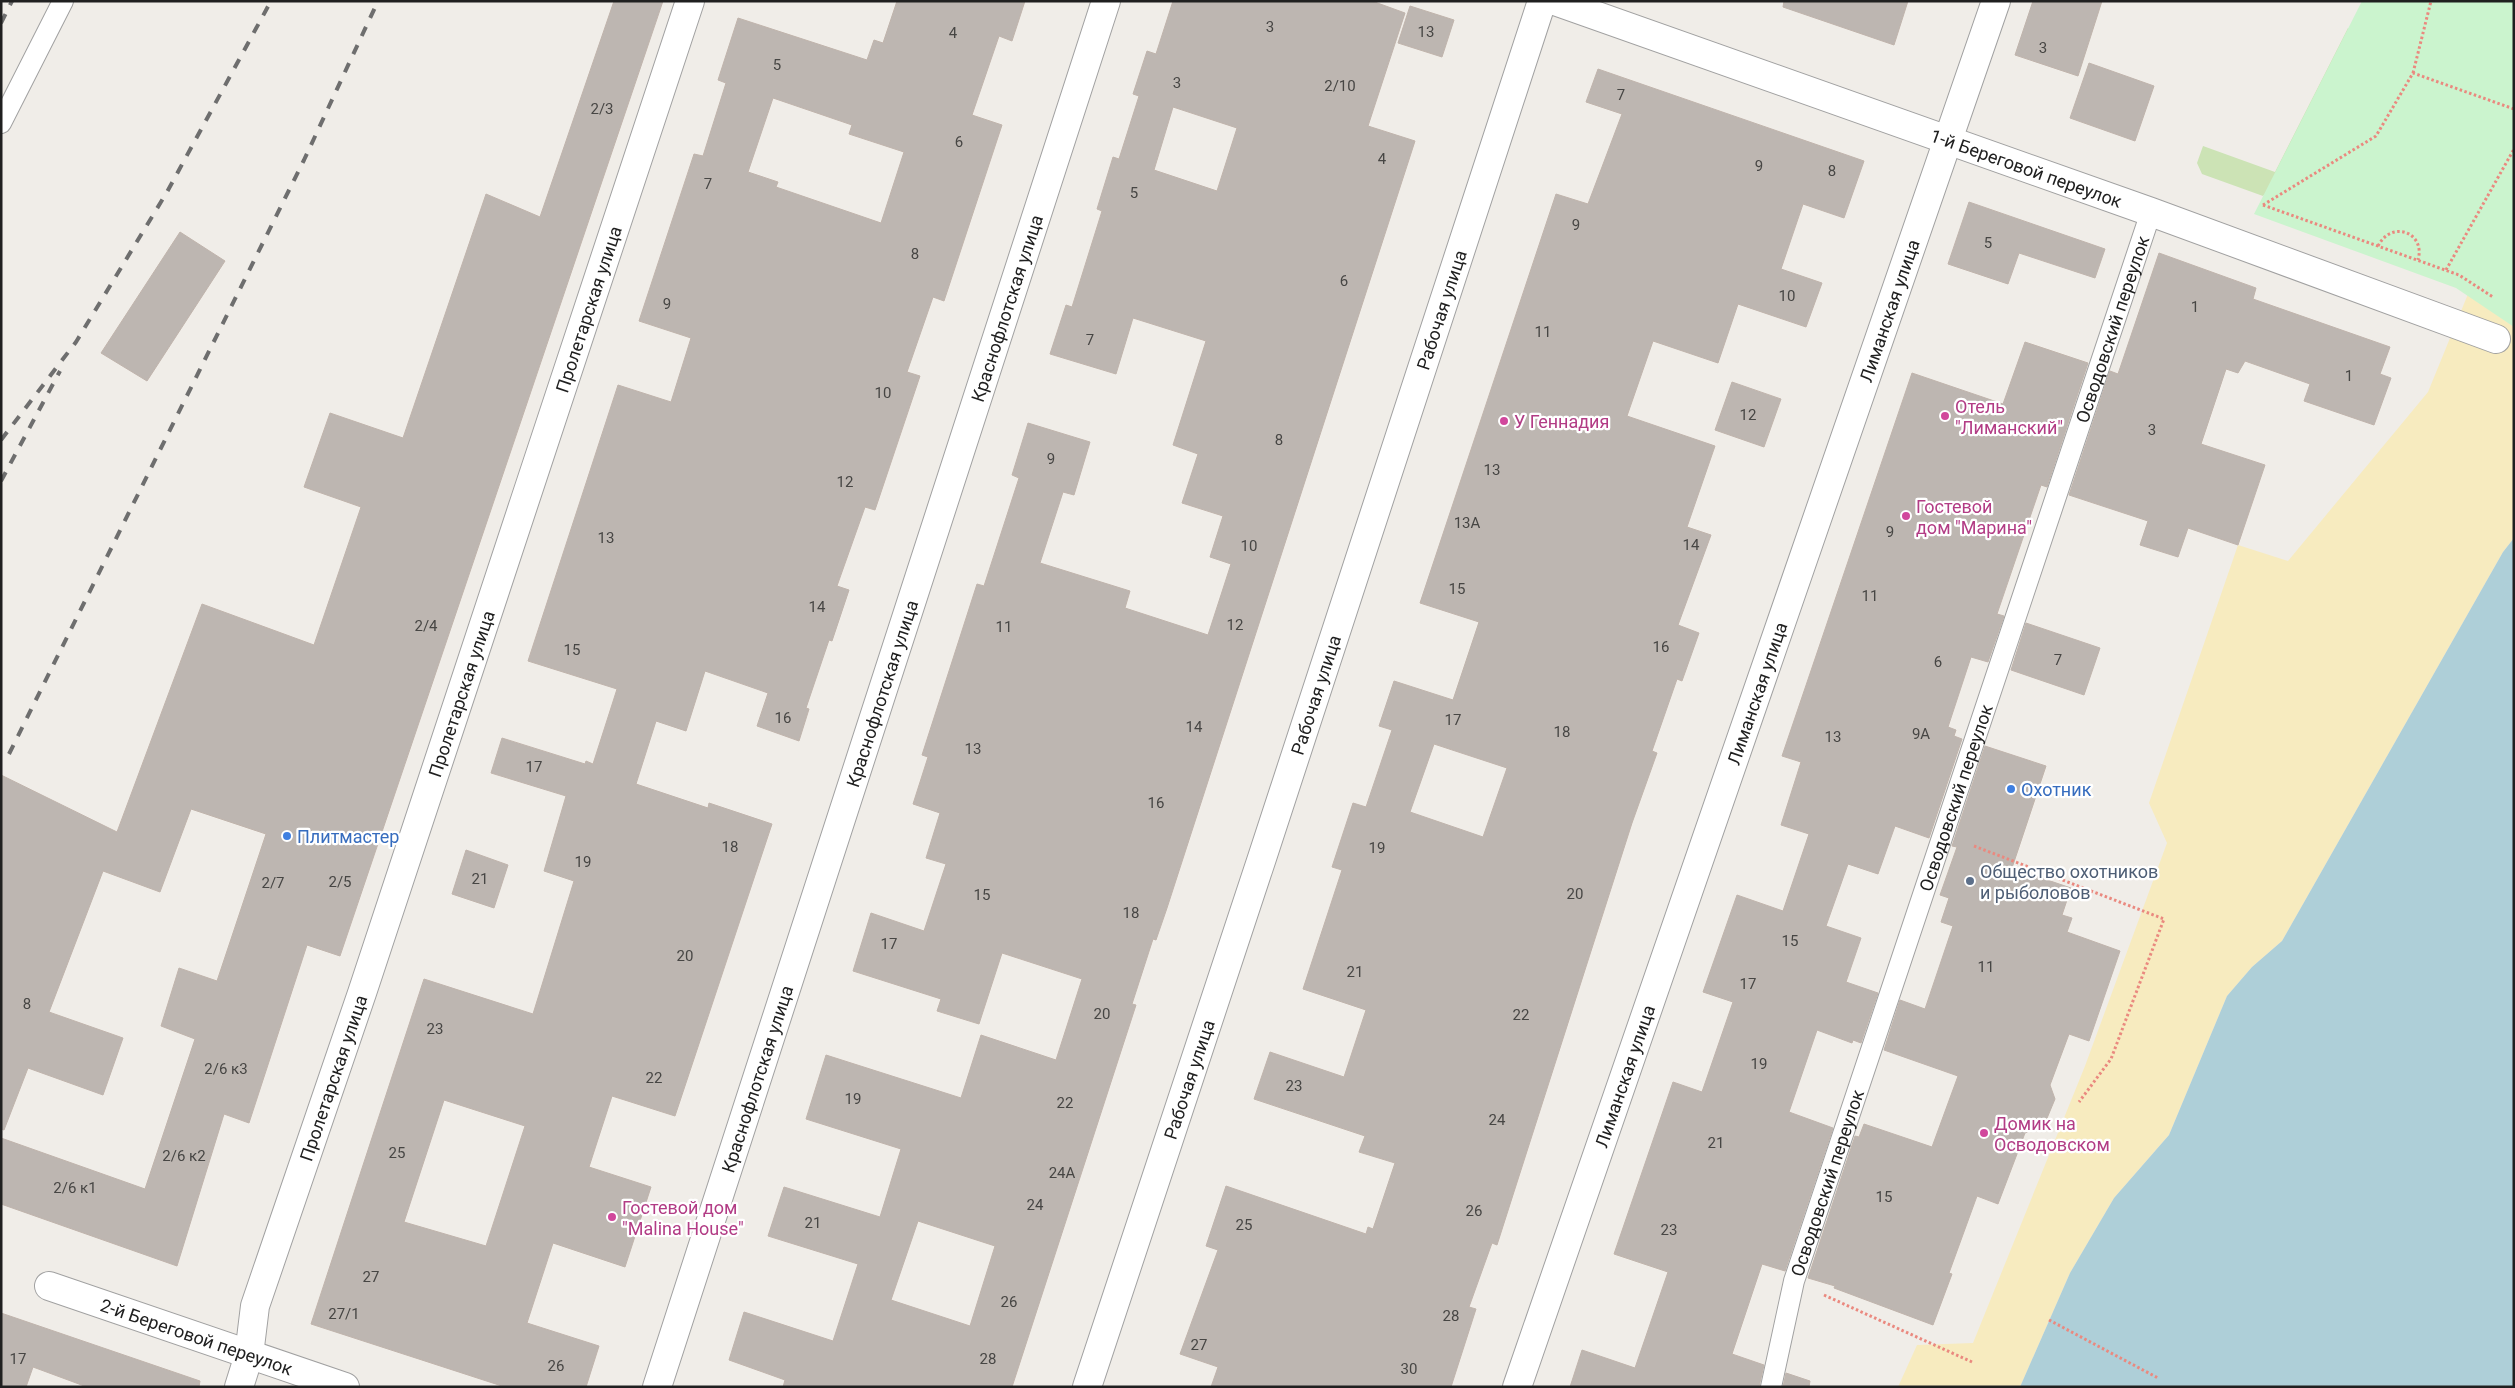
<svg xmlns="http://www.w3.org/2000/svg" width="2515" height="1388" font-family="Roboto,sans-serif">
  <style>
    .grass { fill: #cce3b5 }
    .sand { fill: #f7ebbf }
    .park { fill: #cbf4ce }
    .water { fill: #aecfd8 }
    .building { fill: #bdb6b1; stroke: #c0b4ac; fill-rule: evenodd }
    .lines { fill: none; stroke-linecap: round; stroke-linejoin: round }
    .service-casing { stroke: #a1a1a1; stroke-width: 22 }
    .minor-casing { stroke: #a1a1a1; stroke-width: 30 }
    .tertiary-casing { stroke: #a1a1a1; stroke-width: 30 }
    .path { stroke: #ea897f; stroke-width: 3; stroke-dasharray: 2.5 2.5; stroke-linecap: butt }
    .service { stroke: #fff; stroke-width: 20 }
    .minor { stroke: #fff; stroke-width: 28 }
    .tertiary { stroke: #fff; stroke-width: 28 }
    .rail { stroke: #6e6e6e; stroke-width: 4; stroke-dasharray: 10 10; stroke-linecap: butt }
    .hotel-dot { fill: #d1479c; stroke: #fff; stroke-width: 2 }
    .shop-dot { fill: #3f7fe0; stroke: #fff; stroke-width: 2 }
    .service-dot { fill: #5c6f8a; stroke: #fff; stroke-width: 2 }
    .labels { text-anchor: middle; dominant-baseline: central; stroke-width: 4.5; stroke-linejoin: round; paint-order: stroke }
    .number-label { font-size: 15px; fill: #474644 }
    .street-label { font-size: 18px; fill: #202020; stroke: #fff }
    .hotel-label { font-size: 18px; fill: #b23c85; stroke: #fff; text-anchor: start }
    .shop-label { font-size: 18px; fill: #366cbe; stroke: #fff; text-anchor: start }
    .service-label { font-size: 18px; fill: #4e5e75; stroke: #fff; text-anchor: start }
  </style>
  <rect width="100%" height="100%" fill="#f0ede8"/>
  <path class="grass" d="M2348,28l36,33 -121,135 -61,-22 -5,-11 6,-17 72,26z"/>
  <path class="sand" d="M2468,294l46,33v211l-11,14 -221,389 -30,26 -25,29 -58,139 -55,63 -44,75 -50,114h-122l19,-42 56,-2 112,-277 82,-223 -18,-40 89,-258 50,16 140,-169z"/>
  <path class="park" d="M2362,1h152v326l-58,-39 -202,-74z"/>
  <path class="water" d="M2514,538v849h-494l50,-114 44,-75 55,-63 58,-139 25,-29 30,-26 221,-389z"/>
  <path class="building" d="M614,1h49l-323,955 -33,-11 -58,178 -25,-9 -47,152 -176,-62v-66l144,51 50,-150 -34,-13 18,-58 38,13 49,-147 -75,-25 -31,83 -57,-21 -54,141 74,26 -20,57 -75,-27 -24,62 -3,-1v-354l116,57 85,-228 112,41 47,-138 -57,-20 26,-74 73,25 83,-244 54,23z
    M897,1h128l-13,40 -13,-5 -27,79 30,10 -58,176 -11,-4 -26,75 13,4 -45,134 -10,-3 -28,79 12,4 -17,51 -3,-1 -23,68 3,1 -10,32 -42,-15 11,-33 -63,-22 -19,60 -30,-10 -20,63 72,24 1,-5 63,21 -97,292 -63,-20 -23,71 62,20 -26,80 -72,-24 -26,80 72,23 -13,41h-81l-194,-63 113,-345 109,35 41,-133 -30,-10 22,-75 -75,-23 11,-35 83,26 1,-3 7,3 24,-75 -89,-28 90,-276 53,17 20,-64 -52,-17 55,-167 9,2 23,-73 -8,-3 20,-62 129,42 7,-20 9,3zM773,98l79,27 -3,9 55,18 -23,71 -105,-36 2,-5 -30,-10zM444,1100l81,26 -39,120 -82,-24z
    M1173,1h199l33,12 -37,113 47,15 -248,767 -11,32 -3,-1 -21,65 4,1 -124,382h-229l2,-7 -56,-20 15,-48 89,29 25,-77 -90,-28 16,-49 96,30 21,-68 -95,-30 20,-64 135,43 20,-63 75,25 26,-81 -80,-26 -23,71 -42,-13 4,-12 -88,-28 18,-58 53,18 22,-67 -20,-6 14,-45 -27,-9 15,-47 -6,-2 55,-171 7,2 35,-108 -7,-3 16,-52 62,19 -16,53 -11,-3 -23,71 90,28 -5,17 83,27 23,-71 -21,-7 13,-41 -41,-13 16,-49 -25,-9 33,-104 -73,-23 -17,56 -66,-20 16,-49 6,2 30,-96 -5,-2 16,-52 6,2 20,-63 -6,-2 14,-43 9,3zM1173,107l64,21 -20,63 -63,-21zM918,1221l77,25 -25,80 -79,-26z
    M1784,1h124l-14,44 -111,-38z
    M2033,1h69l-24,75 -63,-21z
    M1410,6l44,14 -12,37 -44,-14z
    M2089,63l65,23 -19,55 -65,-23z
    M1598,69l266,92 -20,57 -41,-14 -22,65 41,14 -16,44 -68,-23 -20,59 -65,-22 -26,75 88,30 -28,81 24,8 -33,90 21,8 -17,48 -5,-2 -25,72 5,2 -25,70 -120,375 -15,47 -5,-2 -23,64 7,2 -25,78h-240l7,-20 -38,-13 38,-104 -12,-4 20,-60 140,48 2,-7 5,2 22,-66 -36,-11 6,-16 -111,-37 16,-47 74,25 22,-67 -63,-21 39,-119 -10,-3 21,-64 13,4 26,-77 -13,-4 15,-45 59,19 26,-78 -59,-19 136,-409 32,10 34,-90 -36,-12zM1434,744l73,24 -24,69 -73,-25z
    M1969,202l136,47 -10,29 -76,-25 -11,31 -60,-20z
    M180,232l45,29 -78,120 -46,-28z
    M2159,253l97,35 -3,11 137,48 -10,27 11,4 -17,47 -70,-24 6,-17 -65,-23 -7,12 -12,-4 -25,75 64,21 -27,80 -50,-17 -10,29 -38,-12 8,-24 -79,-26 41,-124 8,3z
    M2025,342l63,21 -41,124 -6,-2 -44,129 7,2 -16,46 -17,-5 -23,70 8,3 -2,6 8,3 -33,99 -34,-12 -17,48 -30,-10 -22,62 35,12 -15,44 32,11 -17,50 -8,-3 -1,3 -35,-13 -28,82 44,16 -48,143 -23,-7 -30,90 32,11 -5,22h-189l12,-37 53,18 33,-96 -54,-18 59,-172 29,10 31,-90 -30,-10 34,-97 46,16 26,-77 -28,-9 20,-63 -19,-6 130,-383 91,31z
    M1732,382l49,17 -17,48 -49,-17z
    M2026,623l74,25 -16,47 -73,-25z
    M1985,746l61,20 -34,102 59,20 -9,27 10,3 -5,14 53,19 -31,90 -20,-7 -19,51 5,14 -10,24 -20,10 -27,71 -21,-8 -28,77 3,1 -19,51 -99,-37 1,-2 -27,-8 47,-142 4,1 5,-13 68,23 26,-71 -74,-26 16,-50 25,9 28,-83 -12,-4 8,-24 -9,-3 17,-48 -5,-1z
    M466,850l42,15 -14,43 -42,-14z
    M1,1313l199,68 -1,6h-112l-54,-20 -7,20h-25z
    M1786,1373l24,8 -1,6h-26z"/>
  <g class="lines">
    <defs>
      <g id="service">
        <path d="M1,123l62,-122"/>
        <path id="s1" d="M1771,1387l23,-106 357,-1069"/>
      </g>
      <g id="minor">
        <path id="s2" d="M1555,1l596,211 345,127"/>
        <path id="s3" d="M49,1286l296,101"/>
        <path id="s4" d="M239,1387l10,-32 6,-49 107,-313 328,-992"/>
        <path id="s5" d="M657,1387l449,-1386"/>
        <path id="s6" d="M1517,1387l479,-1386"/>
      </g>
      <g id="tertiary">
        <path id="s7" d="M1087,1387l175,-529 280,-857"/>
      </g>
    </defs>
    <use href="#service" class="service-casing"/>
    <use href="#minor" class="minor-casing"/>
    <use href="#tertiary" class="tertiary-casing"/>
    <path class="path" d="M2413,73l18,-72
      M2263,205l113,-69 37,-63 101,36
      M2263,205l196,70 34,22
      M2378,246c14,-27 48,-13 40,14
      M2446,270l68,-121
      M1974,846l190,73 -53,140 -32,43
      M1824,1295l148,67
      M2049,1320l109,58"/>
    <use href="#service" class="service"/>
    <use href="#minor" class="minor"/>
    <use href="#tertiary" class="tertiary"/>
    <path class="rail" d="M1,23l11,-22
      M1,440l75,-98 91,-150 104,-191
      M1,481l59,-110
      M9,754l295,-594 74,-159"/>
  </g>
  <g class="hotel-dot">
    <circle cx="1945" cy="416" r="5"/>
    <circle cx="1504" cy="421" r="5"/>
    <circle cx="1906" cy="516" r="5"/>
    <circle cx="1984" cy="1133" r="5"/>
    <circle cx="612" cy="1217" r="5"/>
  </g>
  <g class="shop-dot">
    <circle cx="2011" cy="789" r="5"/>
    <circle cx="287" cy="836" r="5"/>
  </g>
  <circle class="service-dot" cx="1970" cy="881" r="5"/>
  <g class="labels">
    <g class="number-label">
      <text x="1270" y="27">3</text>
      <text x="1426" y="32">13</text>
      <text x="953" y="33">4</text>
      <text x="2043" y="48">3</text>
      <text x="777" y="65">5</text>
      <text x="1177" y="83">3</text>
      <text x="1340" y="86">2/10</text>
      <text x="1621" y="95">7</text>
      <text x="602" y="109">2/3</text>
      <text x="959" y="142">6</text>
      <text x="1382" y="159">4</text>
      <text x="1759" y="166">9</text>
      <text x="1832" y="171">8</text>
      <text x="708" y="184">7</text>
      <text x="1134" y="193">5</text>
      <text x="1576" y="225">9</text>
      <text x="1988" y="243">5</text>
      <text x="915" y="254">8</text>
      <text x="1344" y="281">6</text>
      <text x="1787" y="296">10</text>
      <text x="667" y="304">9</text>
      <text x="2195" y="307">1</text>
      <text x="1543" y="332">11</text>
      <text x="1090" y="340">7</text>
      <text x="2349" y="376">1</text>
      <text x="883" y="393">10</text>
      <text x="1748" y="415">12</text>
      <text x="2152" y="430">3</text>
      <text x="1279" y="440">8</text>
      <text x="1051" y="459">9</text>
      <text x="1492" y="470">13</text>
      <text x="845" y="482">12</text>
      <text x="1467" y="523">13А</text>
      <text x="1890" y="532">9</text>
      <text x="606" y="538">13</text>
      <text x="1691" y="545">14</text>
      <text x="1249" y="546">10</text>
      <text x="1457" y="589">15</text>
      <text x="1870" y="596">11</text>
      <text x="817" y="607">14</text>
      <text x="1235" y="625">12</text>
      <text x="426" y="626">2/4</text>
      <text x="1004" y="627">11</text>
      <text x="1661" y="647">16</text>
      <text x="572" y="650">15</text>
      <text x="2058" y="660">7</text>
      <text x="1938" y="662">6</text>
      <text x="783" y="718">16</text>
      <text x="1453" y="720">17</text>
      <text x="1194" y="727">14</text>
      <text x="1562" y="732">18</text>
      <text x="1921" y="734">9А</text>
      <text x="1833" y="737">13</text>
      <text x="973" y="749">13</text>
      <text x="534" y="767">17</text>
      <text x="1156" y="803">16</text>
      <text x="730" y="847">18</text>
      <text x="1377" y="848">19</text>
      <text x="583" y="862">19</text>
      <text x="480" y="879">21</text>
      <text x="340" y="882">2/5</text>
      <text x="273" y="883">2/7</text>
      <text x="1575" y="894">20</text>
      <text x="982" y="895">15</text>
      <text x="1131" y="913">18</text>
      <text x="1790" y="941">15</text>
      <text x="889" y="944">17</text>
      <text x="685" y="956">20</text>
      <text x="1986" y="967">11</text>
      <text x="1355" y="972">21</text>
      <text x="1748" y="984">17</text>
      <text x="27" y="1004">8</text>
      <text x="1102" y="1014">20</text>
      <text x="1521" y="1015">22</text>
      <text x="435" y="1029">23</text>
      <text x="1759" y="1064">19</text>
      <text x="226" y="1069">2/6 к3</text>
      <text x="654" y="1078">22</text>
      <text x="1294" y="1086">23</text>
      <text x="853" y="1099">19</text>
      <text x="1065" y="1103">22</text>
      <text x="1497" y="1120">24</text>
      <text x="1716" y="1143">21</text>
      <text x="397" y="1153">25</text>
      <text x="184" y="1156">2/6 к2</text>
      <text x="1062" y="1173">24А</text>
      <text x="75" y="1188">2/6 к1</text>
      <text x="1884" y="1197">15</text>
      <text x="1035" y="1205">24</text>
      <text x="1474" y="1211">26</text>
      <text x="813" y="1223">21</text>
      <text x="1244" y="1225">25</text>
      <text x="1669" y="1230">23</text>
      <text x="371" y="1277">27</text>
      <text x="1009" y="1302">26</text>
      <text x="344" y="1314">27/1</text>
      <text x="1451" y="1316">28</text>
      <text x="1199" y="1345">27</text>
      <text x="18" y="1359">17</text>
      <text x="988" y="1359">28</text>
      <text x="556" y="1366">26</text>
      <text x="1409" y="1369">30</text>
    </g>
    <g class="street-label">
      <text stroke="none"><textPath href="#s2" startOffset="500">1-й Береговой переулок</textPath></text>
      <text stroke="none"><textPath href="#s4" startOffset="1134">Пролетарская улица</textPath></text>
      <text stroke="none"><textPath href="#s5" startOffset="1134">Краснофлотская улица</textPath></text>
      <text stroke="none"><textPath href="#s7" startOffset="1134">Рабочая улица</textPath></text>
      <text stroke="none"><textPath href="#s6" startOffset="1139">Лиманская улица</textPath></text>
      <text stroke="none"><textPath href="#s1" startOffset="1112">Осводовский переулок</textPath></text>
      <text stroke="none"><textPath href="#s4" startOffset="729">Пролетарская улица</textPath></text>
      <text stroke="none"><textPath href="#s5" startOffset="729">Краснофлотская улица</textPath></text>
      <text stroke="none"><textPath href="#s7" startOffset="729">Рабочая улица</textPath></text>
      <text stroke="none"><textPath href="#s6" startOffset="734">Лиманская улица</textPath></text>
      <text stroke="none"><textPath href="#s1" startOffset="618">Осводовский переулок</textPath></text>
      <text stroke="none"><textPath href="#s6" startOffset="329">Лиманская улица</textPath></text>
      <text stroke="none"><textPath href="#s4" startOffset="324">Пролетарская улица</textPath></text>
      <text stroke="none"><textPath href="#s5" startOffset="324">Краснофлотская улица</textPath></text>
      <text stroke="none"><textPath href="#s7" startOffset="324">Рабочая улица</textPath></text>
      <text stroke="none"><textPath href="#s1" startOffset="212">Осводовский переулок</textPath></text>
      <text stroke="none"><textPath href="#s3" startOffset="156">2-й Береговой переулок</textPath></text>
    </g>
    <g class="hotel-label">
      <text x="1955" y="406">Отель<tspan x="1955" dy="21">"Лиманский"</tspan></text>
      <text x="1514" y="421">У Геннадия</text>
      <text x="1916" y="506">Гостевой<tspan x="1916" dy="21">дом "Марина"</tspan></text>
      <text x="1994" y="1123">Домик на<tspan x="1994" dy="21">Осводовском</tspan></text>
      <text x="622" y="1207">Гостевой дом<tspan x="622" dy="21">"Malina House"</tspan></text>
    </g>
    <g class="shop-label">
      <text x="2021" y="789">Охотник</text>
      <text x="297" y="836">Плитмастер</text>
    </g>
    <g class="service-label">
      <text x="1980" y="871">Общество охотников<tspan x="1980" dy="21">и рыболовов</tspan></text>
    </g>
  </g>
  <rect width="2515" height="1388" fill="none" stroke="#202020" stroke-width="5"/>
</svg>
